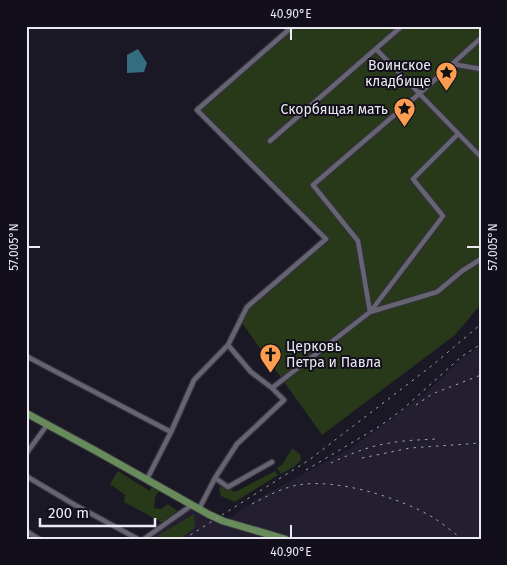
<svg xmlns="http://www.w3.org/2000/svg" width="507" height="565" font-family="'Fira Sans',sans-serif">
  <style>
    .built { fill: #231f31 }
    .green { fill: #273919 }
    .water { fill: #356d80 }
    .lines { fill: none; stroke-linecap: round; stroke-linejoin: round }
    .street-casing { stroke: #34323b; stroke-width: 7 }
    .primary-casing { stroke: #34323b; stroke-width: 9 }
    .street { stroke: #666372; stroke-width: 4.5 }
    .primary { stroke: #678b5b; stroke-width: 7 }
    .rail { stroke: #a4a2ac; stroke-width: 1; stroke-dasharray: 2.5 5; stroke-linecap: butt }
    .ticks { fill: none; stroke: #ebe9f2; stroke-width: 2 }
    .labels { text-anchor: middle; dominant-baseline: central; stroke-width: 4; stroke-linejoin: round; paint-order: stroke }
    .poi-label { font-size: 14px; fill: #ebe9f2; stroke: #120f1b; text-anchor: end }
    .neatline { fill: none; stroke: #ebe9f2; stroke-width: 2 }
    .ticks-label { font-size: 12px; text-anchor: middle; fill: #ebe9f2 }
  </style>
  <rect width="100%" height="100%" fill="#1b1825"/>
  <path class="built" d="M481,346v193h-190l-65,-18 33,-23 92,-50 73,-53 38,-37z
    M194,507l82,32h-129z"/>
  <path class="green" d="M297,26h184v278l-26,31 -133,100 -85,-119 89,-77 -124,-129z
    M292,448l8,6 1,6 -6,6 -14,8 -4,-6 5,-3z
    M118,471l32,20 2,-5 9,3 -6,8 -1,11 7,1 7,-5 9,7 -3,6 -11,6 -39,-21 1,-7 -15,-11z
    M275,471l3,4 -43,27 -14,-6 -2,-7 2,-4 14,7z
    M194,514l1,14 -14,10 -29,1z"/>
  <path class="water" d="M138,49l9,14 -3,9 -17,1v-18z"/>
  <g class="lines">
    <defs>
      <path id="street" d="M376,49l105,108
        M452,64l29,5
        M270,141l132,-115
        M371,311l72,-95 -30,-37 45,-45
        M370,312l-12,-71 -45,-56 106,-91 62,-56
        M228,345l19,-38 79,-68 -129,-129 96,-84
        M26,356l145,76
        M272,388l98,-76 67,-20 25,-21 19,-12
        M26,454l21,-29
        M26,476l49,29 63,34
        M215,478l13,9 44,-25
        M147,479l24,-47 23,-52 34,-35 23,27 21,16 12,12 -47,44 -22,34 -16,31
        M26,531l13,8
        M144,539l48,-34"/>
      <path id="primary" d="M26,413l70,38 112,63 15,7 62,18"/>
    </defs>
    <use href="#street" class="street-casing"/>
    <use href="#primary" class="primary-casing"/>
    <use href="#street" class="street"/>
    <use href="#primary" class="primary"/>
    <path class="rail" d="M416,405l16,-11 49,-19
      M362,458l48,-10 71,-5
      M331,463c19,-9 38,-17 59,-20 15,-3 31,-3 46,-4
      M306,470l74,-44 23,-17 58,-52 20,-13
      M252,504c15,-8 30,-16 46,-19 39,-7 103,13 136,33 9,6 19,14 28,21
      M184,539l125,-79 125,-96 47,-40"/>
  </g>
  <path class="ticks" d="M291,28v12M28,247h12M467,247h13M291,525v13"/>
  <defs>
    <symbol id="sight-pin" viewBox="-11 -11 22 30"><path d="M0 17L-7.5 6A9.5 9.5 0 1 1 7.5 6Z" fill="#fc9d52" stroke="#120f1b"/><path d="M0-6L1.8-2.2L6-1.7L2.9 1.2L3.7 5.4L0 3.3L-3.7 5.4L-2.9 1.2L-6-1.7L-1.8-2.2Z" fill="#111"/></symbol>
    <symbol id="church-pin" viewBox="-11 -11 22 30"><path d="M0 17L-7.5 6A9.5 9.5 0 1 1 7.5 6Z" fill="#fc9d52" stroke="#120f1b"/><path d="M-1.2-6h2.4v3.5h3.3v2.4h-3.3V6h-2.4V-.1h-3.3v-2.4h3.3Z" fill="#111"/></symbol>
  </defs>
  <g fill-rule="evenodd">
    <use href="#sight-pin" x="434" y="60" width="25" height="34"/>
    <use href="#sight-pin" x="392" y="96" width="25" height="34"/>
    <use href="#church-pin" x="258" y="342" width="25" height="34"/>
  </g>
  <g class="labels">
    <g class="poi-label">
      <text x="431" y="65">Воинское<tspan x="431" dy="16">кладбище</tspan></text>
      <text x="388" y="109">Скорбящая мать</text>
      <text x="286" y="346" text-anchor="start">Церковь<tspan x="286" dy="16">Петра и Павла</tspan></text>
    </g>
  </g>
  <rect width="507" height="565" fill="none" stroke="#120f1b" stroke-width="55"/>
  <path d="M40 518v8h115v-8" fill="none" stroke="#ebe9f2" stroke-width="2.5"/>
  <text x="48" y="518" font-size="15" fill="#ebe9f2" stroke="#120f1b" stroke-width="4" paint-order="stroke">200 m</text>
  <rect x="28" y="28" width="452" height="510" class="neatline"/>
  <g class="ticks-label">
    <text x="291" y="18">40.90°E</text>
    <text transform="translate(14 247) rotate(-90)" y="4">57.005°N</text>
    <text transform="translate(493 247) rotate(-90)" y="4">57.005°N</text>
    <text x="291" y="556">40.90°E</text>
  </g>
</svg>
